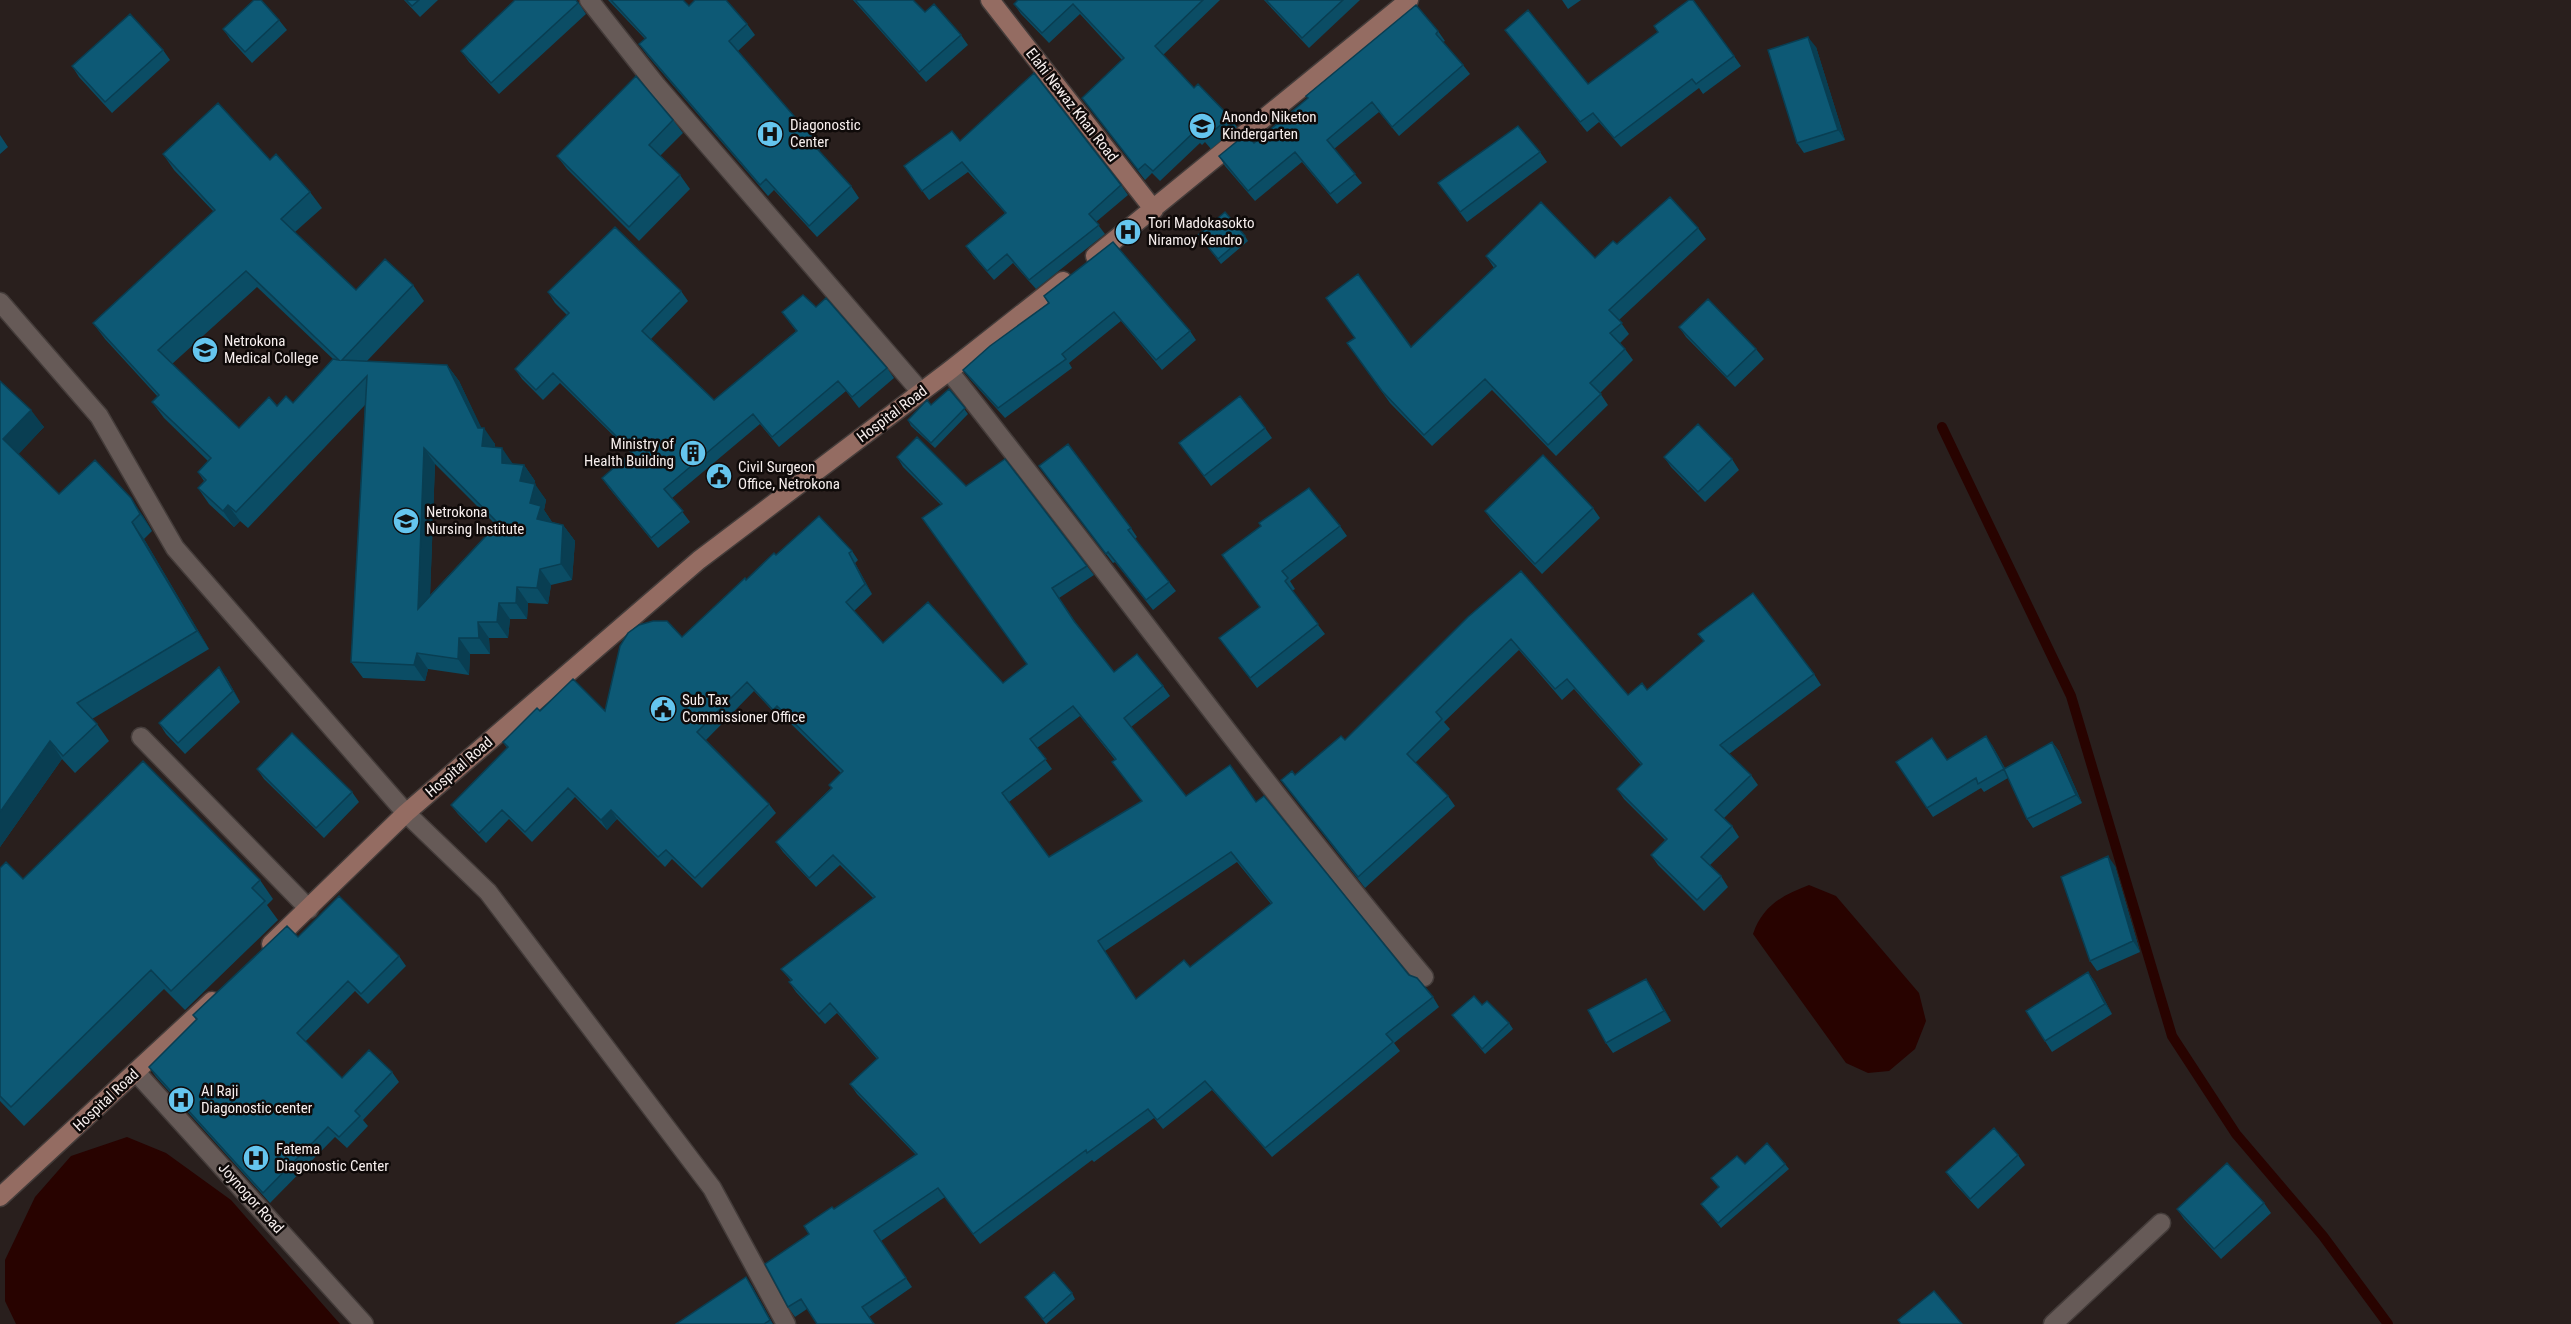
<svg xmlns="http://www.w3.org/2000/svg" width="2571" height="1324" font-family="'Roboto Condensed',sans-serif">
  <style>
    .water { fill: #280300 }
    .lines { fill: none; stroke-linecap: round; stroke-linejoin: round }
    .stream { stroke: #280300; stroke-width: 10 }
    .lane-casing { stroke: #443c3a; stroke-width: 21 }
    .street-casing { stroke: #443c3a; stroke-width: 21 }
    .secondary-casing { stroke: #443c3a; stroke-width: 21 }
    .lane { stroke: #665a57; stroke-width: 18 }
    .street { stroke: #665a57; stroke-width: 18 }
    .secondary { stroke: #946c62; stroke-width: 18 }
    .wall { fill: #0b4d65; fill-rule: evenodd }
    .shaded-wall { fill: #093e52 }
    .building { fill: #0d5975; stroke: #093e52; stroke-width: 1.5; fill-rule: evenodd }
    .labels { text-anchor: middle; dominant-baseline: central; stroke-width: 5; stroke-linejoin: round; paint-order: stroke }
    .street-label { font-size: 15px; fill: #f7efee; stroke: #0f0a09 }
    .poi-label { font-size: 15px; fill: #f7efee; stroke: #0f0a09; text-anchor: start }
  </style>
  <rect width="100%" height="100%" fill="#291f1d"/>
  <path class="water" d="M1809,885l27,11 83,97 7,28 -11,28 -26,22 -21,2 -22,-10 -93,-129c10,-29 30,-39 56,-49z
    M127,1137l39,16 65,47 109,124h-324l-11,-23v-41l30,-63 36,-41z"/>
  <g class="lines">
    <path class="stream" d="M1942,427l129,269 101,340 64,98 87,102 65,88"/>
    <defs>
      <path id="lane" d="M141,737l168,172"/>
      <path id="street" d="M589,0l68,86 264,306
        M0,302l99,114 76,132 231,265 82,79 224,296 74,136
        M949,371c160,201 310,409 475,606
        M136,1072l228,252
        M2053,1324l108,-101"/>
      <path id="secondary" d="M990,0l164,210
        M1095,256l314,-256
        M271,944l135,-131 293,-253 250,-189 114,-90
        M0,1197l212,-196"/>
    </defs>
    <use href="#lane" class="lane-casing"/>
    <use href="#street" class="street-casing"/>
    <use href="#secondary" class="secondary-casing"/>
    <use href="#lane" class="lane"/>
    <use href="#street" class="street"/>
    <use href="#secondary" class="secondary"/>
  </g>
  <path class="wall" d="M404,0h34l-18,17z
    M608,0h75l6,6 58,18 8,11 -17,16 75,87 8,11 -2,2 32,35 8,12 -42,39 -43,-47 -6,6 -121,-141 -8,-11 6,-5z
    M853,0h60l12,12 36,23 7,10 -42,37z
    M1018,0h202l-57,55 31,33 36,29 7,10 -26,22 -6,-7 -3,3 -2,-2 -40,38 -8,-8 -7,7 -63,-82 40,-38 -42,-46 -31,29 -28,-29 -7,-10z
    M1264,0h96l-51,48z
    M1562,0h19l-13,9z
    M578,2l8,12 -87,80 -30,-32 -8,-11z
    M279,20l8,10 -35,33 -22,-24 -7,-10z
    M1505,30l83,54 146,-28 7,10 -38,28 -4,-6 -78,59 -22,-25 -12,10z
    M1438,31l7,10 -2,1 20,23 7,9 -71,62 -20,-24 -45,37 28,34 -25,21 -35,-42 -47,39 -30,-35 -6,-10 35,-13z
    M1816,47l29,93 -41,13 -7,-10z
    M163,50l7,10 -58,53 -33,-36 -7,-11z
    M673,120l10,13 -23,23 20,19 10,14 -51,52 -72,-72 -10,-13z
    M0,135l8,12 -8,7z
    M960,141l161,44 7,10 -32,27 9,12 -69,55 -23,-26 -19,17 -21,-24 -7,-10 39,-33 -37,-41 -39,28 -25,-34z
    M1540,152l7,10 -80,60 -29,-39z
    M163,154l107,6 40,32 12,16 -27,24 61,58 57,-5 11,16 -57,60 80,4 12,16 22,47 14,16v3l18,17 11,1 11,16 -1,3 12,16 -2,10 8,12 11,3 12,16 -3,39 -21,5 -3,19 -20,-1 -1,16h-17l-2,19h-19l1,16h-20l-1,21 -41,-6 -3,12 -62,-3 -12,-16 14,-257 -117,123 -8,-7 -6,6 -25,-23 -11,-16 6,-7 -6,-9 10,-11 -44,-43 -12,-16 6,-5 -53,-58 -12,-16 121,-111 -40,-42zM257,287l76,72 -40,44 -16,3 -38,22 -67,-64zM435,464l61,61 -66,70z
    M1698,228l8,11 -87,81 10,14 -9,9 5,6 8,11 -33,33 8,12 -52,51 -64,-66 -60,56 -42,-43 -43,-60 64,4 83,-79 -8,-12 109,2 22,-14z
    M1245,236l3,5 -27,23 -19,-24z
    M1113,242l77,89 6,9 -34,30 -41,-49 -52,42 3,5 -67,50 -35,-39 -7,-9 85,-67 -4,-7z
    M681,291l7,10 -37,38 63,61 82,-69 -14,-19 34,-5 71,61 7,10 -35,30 -13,-17 -67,56 -19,-23 -88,74 18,24 -32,26 -49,-60 -7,-10 29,-25 -71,-70 -17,17 -21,-21 -7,-10 52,-54 -12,-12 -7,-11z
    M1679,327l77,22 8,10 -29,28 -49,-50z
    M0,381l44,46 -26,27 41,40 36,-34 48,56 9,15 -8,8 65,110 -117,70 5,5 12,17 -34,32 -13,-14 -62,88z
    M949,389l19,25 -33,34 -24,-22 -3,-6 23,-15z
    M1265,428l7,10 -61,48 -32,-43z
    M897,457l69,29 121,80 7,9 -35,23 17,25 38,49 49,14 7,10 -39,31 55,69 70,6 153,173 24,22 6,10 -45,36 6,8 -128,106 -60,-67 -49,39 -9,-11 -60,44 -2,-2 -112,84 -35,-47 -64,44 31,46 -43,30 -62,-8 -12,8 -7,-10 21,-73 25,-25 82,-54 -59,-61 -7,-10 27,-25 -40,-46 -12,11 -29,-32 -7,-10 2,-1 -10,-12 92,-71 -33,-33 -24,22 -33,-35 -7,-10 55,-54 -2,-3 12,-12 -58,-57 -3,3 -26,-28 -48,49 63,64 7,9 -74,75 -30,-29 -7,8 -48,-48 -10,11 -32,-33 -43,45 -23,-23 -23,24 -28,-29 -7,-9 56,-57 -4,-6 37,-31h65l77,-74 64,-57 30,-25 76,-4 6,9 -3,3 17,31 -18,17 29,32 120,40 24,-19 -86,-159 -38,-38zM1080,716l35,44 -3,2 30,39 -93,56 -40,-55 43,-33 -15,-21zM1237,862l34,42 -81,63 -54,32 -31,-48z
    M1664,457l68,2 7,11 -34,32 -34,-35z
    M1039,466l92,62 6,9 -2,2 41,52 -23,19 -38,-48 -2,1z
    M1593,508l7,10 -58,56 -50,-53 -7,-10z
    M1340,526l7,10 -57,45 5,8 -3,2 33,43 -68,54 -38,-50 41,-31 -38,-52z
    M1468,617l160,78 19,-5 167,-16 7,11 -92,69 22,21 7,10 -34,33 8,8 7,11 -29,28 11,11 7,11 -24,24 -46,-46 -7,-10 14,-15 -41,-41 -7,-10 24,-24 -67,-76 -12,11 -43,-50 -75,72 6,7 -35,34 33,33 7,10 -90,82 -84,-108 14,-5 50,-35z
    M226,677l14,25 -55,52 -19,-20 -7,-11z
    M2052,742l7,9 23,52 -49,25 -6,-9 -19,-41 -24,14 -3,-4 -48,29 -37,-55 51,-2 45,-15 13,23z
    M257,769l95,23 7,10 -35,36 -60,-59z
    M2115,866l25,86 -43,19 -7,-10z
    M0,868l23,11 237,1 13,19 -6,6 11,15 -93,90 -21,-21 -140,137 -24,-25z
    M298,937l101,19 7,10 -38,38 -13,-13 -50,51 37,36 50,-6 7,10 -36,38 5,6 -21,22 -12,-11 -65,66 -114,-126 -7,-10 47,-47 -3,-5z
    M2088,972l7,10 17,32 -60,38 -7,-11z
    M1653,989l18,32 -58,32 -7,-10z
    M1482,1005l27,18 4,6 -28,25 -33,-39z
    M2018,1155l7,10 -47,44 -25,-27 -7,-10z
    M1745,1164h40l4,5 -68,59 -20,-24 18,-16 -8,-10z
    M2264,1203l7,10 -50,46 -37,-40 -7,-10z
    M746,1277l6,9 21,38h-97z
    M1072,1293l3,6 -29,25 -21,-27z"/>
  <path class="shaded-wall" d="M1808,37l8,10 29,93 -7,-10z
    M447,365l12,16 25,52v-5l11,16 -2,18 -11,-16 -4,-18z
    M31,410l13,17 -28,30 -13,-18z
    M424,448l11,16 -6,161 -11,-16z
    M502,448l11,16 -11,-1z
    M524,465l11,16 -4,16 -11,-16z
    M535,484l11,16 -2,10 8,12 -15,-3 -7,-16z
    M131,498l12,18 9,15 -12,-17z
    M228,505l12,16 -6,6 -11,-16z
    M132,522l12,17 65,110 -12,-18z
    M563,525l12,16 -3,39 -11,-16z
    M849,553l6,10 17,31 -7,-10z
    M540,569l11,16 -3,19 -11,-16z
    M517,587l11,16 -1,16 -11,-16z
    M499,603l11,16 -2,19 -11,-16z
    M478,622l11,16 1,16 -11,-16z
    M459,638l11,16 -1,21 -11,-16z
    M417,653l11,16 -3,12 -11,-16z
    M219,667l7,10 14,25 -7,-11z
    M1986,736l6,9 18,33 -6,-9z
    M50,741l12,18 -62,88v-35z
    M2052,742l7,9 23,52 -6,-8z
    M611,810l6,9 -10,11 -6,-10z
    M2108,856l7,10 25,86 -7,-11z
    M2088,972l7,10 17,32 -7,-10z
    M1646,979l7,10 18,32 -7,-10z
    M746,1277l6,9 21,38 -3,-4z"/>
  <path class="building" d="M254,0h7l18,20 -34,32 -22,-23z
    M406,0h13l-7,6z
    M515,0h61l2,3 -87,80 -30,-32z
    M611,0h72l6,6 6,-6h31l21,24 -18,17 84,97 -3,3 41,45 -42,40 -43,-47 -6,6 -121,-141 7,-6z
    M855,0h58l12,12 9,-8 27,31 -42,37z
    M1018,0h185l-48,46 39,42 4,-4 32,33 -26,22 -6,-7 -3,3 -2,-2 -40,38 -8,-7 -7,6 -56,-72 42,-40 -51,-54 -31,29 -28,-29z
    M1266,0h77l-41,38z
    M1689,0h4l41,56 -38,28 -4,-5 -78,59 -21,-25 -13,9 -75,-92 23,-20 60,74 70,-52 -4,-6z
    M1416,5l22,26 -2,3 27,31 -71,62 -20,-25 -45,38 28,34 -25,20 -35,-42 -47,39 -29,-35 27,-22 8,9 54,-45 -2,-2z
    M130,14l33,36 -58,52 -33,-36z
    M1808,37l30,93 -41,13 -29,-93z
    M1034,73l87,112 -32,29 10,11 -70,55 -22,-26 -20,17 -21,-25 40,-33 -44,-51 -40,29 -18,-25 48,-35 8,10z
    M636,76l37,44 -24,25 31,30 -51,52 -72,-71z
    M218,103l52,57 6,-6 34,38 -29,27 75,71 29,-31 28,26 -71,75 105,5 31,63h6l-2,18 20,2v15l22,2 -4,16 15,3 -5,19 11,3 -4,13 26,6 -2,39 -21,5 -3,19 -20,-1 -1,16h-17l-2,19h-19l1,16h-20l-1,21 -41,-6 -3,12 -63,-3 16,-286 -131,136 -8,-7 -5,6 -25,-23 8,-8 -8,-8 13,-14 -59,-56 7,-7 -66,-72 122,-113 -52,-56zM246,271l93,89 -6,-1 -40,44 -7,-7 -9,10 -8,-9 -30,31 -81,-78zM424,448l74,75 -80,86z
    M1518,126l22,26 -80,60 -22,-29z
    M1670,197l28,31 -89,82 13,13 -12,10 15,16 -35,34 11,11 -53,51 -63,-66 -61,56 -42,-44 -35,-48 8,-5 -29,-40 32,-24 53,73 85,-81 -10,-10 55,-54 54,56 18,-17 4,3z
    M1225,212l20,24 -27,23 -20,-24z
    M615,227l66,64 -39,40 72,69 83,-69 -15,-19 21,-17 13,12 10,-9 61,70 -35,29 -14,-16 -66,56 -19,-23 -89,75 19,22 -32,27 -49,-60 30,-26 -79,-79 -17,17 -21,-21 54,-56 -21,-21z
    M1113,242l77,89 -34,29 -42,-48 -52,42 4,5 -68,49 -35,-38 27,-24 59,-43 -5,-7z
    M1708,299l48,50 -29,28 -48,-50z
    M0,381l31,29 -28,29 56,55 36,-34 36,38 9,16 -8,8 65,109 -120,72 20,21 -34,32 -13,-15 -50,71z
    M949,389l16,19 -34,35 -23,-23 19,-20 4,5z
    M1240,396l25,32 -61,48 -25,-33z
    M1698,424l34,35 -34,33 -34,-35z
    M917,437l49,49 39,-27 82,107 -35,22 22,33 40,51 23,-18 26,32 -39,32 62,78 44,-31 26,37 8,-6 145,179 8,3 16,19 -47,37 7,8 -128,106 -60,-67 -48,39 -9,-11 -61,44 -1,-3 -113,84 -35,-46 -64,43 32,47 -44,29 12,17h-57l-16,-25 -13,8 -23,-43 44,-30 -5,-8 28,-19 2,2 83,-55 -67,-70 28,-26 -48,-55 -11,11 -30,-32 3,-2 -11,-11 94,-72 -42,-42 -24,23 -33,-36 56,-54 -3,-3 14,-14 -66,-65 -4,4 -26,-28 -50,50 72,72 -74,74 -29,-28 -8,7 -47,-47 -10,10 -33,-32 -43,44 -23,-22 -23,23 -28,-28 57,-58 -5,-5 34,-34 3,3 33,-32 32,32 15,-65 8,-13 11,-8 14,-4h14l15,16 63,-59 1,2 28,-27 2,2 43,-39 33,35 -3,2 16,31 -19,18 37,41 45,-41 75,81 24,-19 -105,-146 20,-14 -45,-47zM1073,706l43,53 -4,3 30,39 -93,56 -47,-64 44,-34 -16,-20zM1231,852l41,51 -82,64 -6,-7 -48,39 -38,-58z
    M1068,444l63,84 -3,2 41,52 -23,18 -38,-48 -2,2 -67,-88z
    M1543,455l50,53 -58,56 -50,-53z
    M1309,488l31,38 -58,45 6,7 -3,3 33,43 -68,54 -31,-40 41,-31 -38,-52 39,-29 -2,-3z
    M1521,571l107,124 14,-12 5,7 57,-49 -6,-7 55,-41 61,81 -94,71 31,30 -36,35 17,16 -31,31 20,19 -24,24 -46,-45 16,-16 -50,-50 25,-25 -75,-85 -12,10 -44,-50 -75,73 6,7 -35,35 41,42 -90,81 -77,-97 11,-9 3,4 46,-39 4,4 123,-123z
    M219,667l14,24 -55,52 -19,-20z
    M292,733l60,59 -36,36 -59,-59z
    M1986,736l18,33 -26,15 -2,-6 -49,30 -31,-46 36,-24 15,22z
    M2052,742l24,53 -49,24 -23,-50z
    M143,761l117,119 -8,8 13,13 -94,90 -20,-21 -140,137 -11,-11v-228l6,-6 17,17z
    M2108,856l25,85 -43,20 -29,-84z
    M339,896l60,60 -38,38 -13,-13 -51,52 45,45 27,-28 23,22 -37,39 5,5 -21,21 -11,-10 -65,66 -114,-126 48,-48 -4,-4 94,-89 11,11z
    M2088,972l17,32 -60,37 -19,-30z
    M1646,979l18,32 -58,32 -18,-33z
    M1474,996l8,9 5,-4 22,22 -27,26 -30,-34z
    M1994,1128l24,27 -48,44 -24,-27z
    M1767,1143l18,21 -67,59 -17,-19 18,-17 -8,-9 26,-22 8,8z
    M2227,1163l37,40 -50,46 -37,-40z
    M1054,1272l18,21 -29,26 -18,-22z
    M746,1277l24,43 -6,4h-88z
    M1934,1291l28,33h-61l-3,-4z"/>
  <defs>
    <symbol id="school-disc" viewBox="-11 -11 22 22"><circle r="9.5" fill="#65c5ee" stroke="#0f0a09"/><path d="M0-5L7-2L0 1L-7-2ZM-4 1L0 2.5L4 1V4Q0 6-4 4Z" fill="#111"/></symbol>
    <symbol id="hospital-disc" viewBox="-11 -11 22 22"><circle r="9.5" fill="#65c5ee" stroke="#0f0a09"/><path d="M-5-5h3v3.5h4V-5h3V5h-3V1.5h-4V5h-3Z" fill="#111"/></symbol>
    <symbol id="university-disc" viewBox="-11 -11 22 22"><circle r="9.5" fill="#65c5ee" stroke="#0f0a09"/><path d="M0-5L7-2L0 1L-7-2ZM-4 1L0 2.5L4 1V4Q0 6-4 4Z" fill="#111"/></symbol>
    <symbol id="building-disc" viewBox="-11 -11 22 22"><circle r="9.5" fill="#65c5ee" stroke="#0f0a09"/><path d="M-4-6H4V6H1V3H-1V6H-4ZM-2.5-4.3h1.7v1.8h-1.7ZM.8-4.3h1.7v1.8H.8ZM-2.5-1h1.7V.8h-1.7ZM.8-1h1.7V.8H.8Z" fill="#111"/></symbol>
    <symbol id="civic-disc" viewBox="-11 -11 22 22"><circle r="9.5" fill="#65c5ee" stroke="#0f0a09"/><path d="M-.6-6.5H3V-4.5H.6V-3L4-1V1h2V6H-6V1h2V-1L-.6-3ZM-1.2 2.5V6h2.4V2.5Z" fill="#111"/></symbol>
  </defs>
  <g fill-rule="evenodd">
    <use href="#school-disc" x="1187" y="111" width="30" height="30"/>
    <use href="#hospital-disc" x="755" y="119" width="30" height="30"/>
    <use href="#hospital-disc" x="1113" y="217" width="30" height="30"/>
    <use href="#university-disc" x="190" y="335" width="30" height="30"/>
    <use href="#building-disc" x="678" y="438" width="30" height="30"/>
    <use href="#civic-disc" x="704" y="461" width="30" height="30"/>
    <use href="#university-disc" x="391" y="506" width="30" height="30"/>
    <use href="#civic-disc" x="648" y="694" width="30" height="30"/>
    <use href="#hospital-disc" x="166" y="1085" width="30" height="30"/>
    <use href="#hospital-disc" x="241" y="1143" width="30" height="30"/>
  </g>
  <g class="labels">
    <g class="street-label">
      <text transform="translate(1072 105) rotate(52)">Elahi Newaz Khan Road</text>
      <text transform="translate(892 414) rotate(-37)">Hospital Road</text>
      <text transform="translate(459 767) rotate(-41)">Hospital Road</text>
      <text transform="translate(106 1100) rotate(-43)">Hospital Road</text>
      <text transform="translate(251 1198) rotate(48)">Joynogor Road</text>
    </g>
    <g class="poi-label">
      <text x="1222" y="117">Anondo Niketon<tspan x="1222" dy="17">Kindergarten</tspan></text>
      <text x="790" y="125">Diagonostic<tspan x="790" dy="17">Center</tspan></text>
      <text x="1148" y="223">Tori Madokasokto<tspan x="1148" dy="17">Niramoy Kendro</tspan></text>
      <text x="224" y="341">Netrokona<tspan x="224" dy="17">Medical College</tspan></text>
      <text x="674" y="444" text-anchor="end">Ministry of<tspan x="674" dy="17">Health Building</tspan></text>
      <text x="738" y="467">Civil Surgeon<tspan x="738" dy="17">Office, Netrokona</tspan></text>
      <text x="426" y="512">Netrokona<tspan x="426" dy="17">Nursing Institute</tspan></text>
      <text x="682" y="700">Sub Tax<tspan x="682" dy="17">Commissioner Office</tspan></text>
      <text x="201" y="1091">Al Raji<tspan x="201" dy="17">Diagonostic center</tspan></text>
      <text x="276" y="1149">Fatema<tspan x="276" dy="17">Diagonostic Center</tspan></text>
    </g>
  </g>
</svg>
